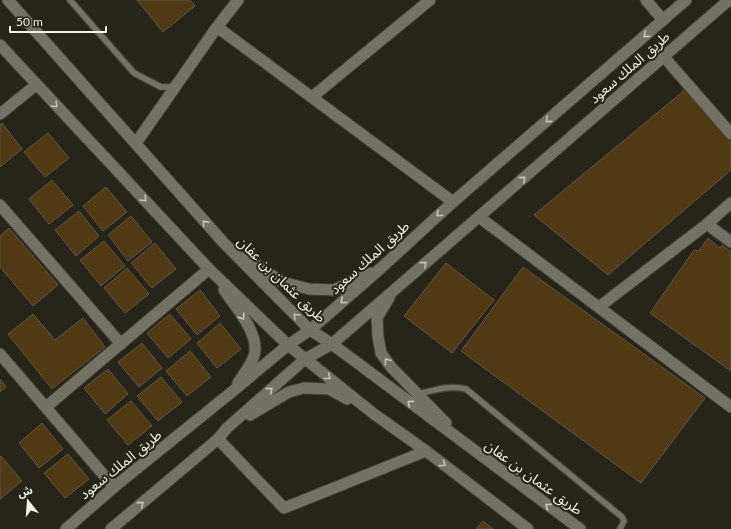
<svg xmlns="http://www.w3.org/2000/svg" width="731" height="529" font-family="Lato,'Noto Sans Arabic',sans-serif">
  <style>
    .building { fill: #503a14; stroke: #5d564a }
    .lines { fill: none; stroke-linecap: round; stroke-linejoin: round }
    .service-casing { stroke: #424036; stroke-width: 8 }
    .minor-casing { stroke: #424036; stroke-width: 13 }
    .secondary-casing { stroke: #424036; stroke-width: 13 }
    .service { stroke: #747265; stroke-width: 5.5 }
    .minor { stroke: #747265; stroke-width: 11 }
    .secondary { stroke: #747265; stroke-width: 11 }
    .oneway { stroke: #c6c4bb }
    .labels { text-anchor: middle; dominant-baseline: central; stroke-width: 4; stroke-linejoin: round; paint-order: stroke }
    .street-label { font-size: 14px; fill: #f2f0e9; stroke: #272519 }
  </style>
  <rect width="100%" height="100%" fill="#272519"/>
  <path class="building" d="M137,0h53l5,6 -32,26z
    M686,89l45,54v27l-123,105 -74,-60z
    M2,123l20,26 -22,18v-42z
    M48,133l21,25 -24,19 -21,-25z
    M52,180l21,25 -24,19 -20,-25z
    M106,187l21,25 -24,19 -20,-25z
    M79,211l20,25 -23,20 -21,-26z
    M131,216l21,26 -24,19 -20,-26z
    M9,228l49,57 -25,21 -33,-39v-31z
    M708,238l12,10 2,-3 9,7v119l-81,-58 44,-63 5,1z
    M104,241l21,25 -24,20 -21,-26z
    M155,243l21,26 -24,19 -21,-25z
    M446,263l48,37 -42,53 -48,-37z
    M523,267l182,131 -64,85 -180,-132z
    M127,268l22,26 -24,19 -21,-25z
    M200,290l20,26 -23,19 -21,-26z
    M33,314l22,26 28,-22 22,29 -53,42 -44,-55z
    M170,314l21,25 -23,19 -21,-25z
    M220,323l21,26 -24,19 -20,-25z
    M142,343l20,25 -23,19 -21,-25z
    M190,351l21,26 -24,19 -21,-25z
    M108,369l20,25 -23,20 -21,-26z
    M161,377l21,25 -24,19 -21,-25z
    M0,379l6,8 -6,5z
    M131,401l21,25 -24,19 -21,-25z
    M42,423l21,26 -24,19 -20,-25z
    M68,454l21,25 -24,19 -21,-25z
    M1,456l21,25 -22,18v-42z
    M483,521l10,8h-17z"/>
  <g class="lines">
    <defs>
      <path id="service" d="M70,0l64,73 27,14h14
        M418,394c17,-4 31,-9 48,-5l156,128 2,4 -4,8"/>
      <path id="minor" d="M646,0l17,20
        M217,27l236,175
        M664,57l67,77
        M312,97l118,-97
        M0,114l36,-29
        M136,143l81,-116 21,-27
        M0,205l121,139
        M479,217l252,190
        M707,224l24,18
        M599,307l108,-83 24,-21
        M0,354l114,133
        M46,407l163,-138
        M218,439l66,69 142,-57"/>
      <path id="secondary" d="M8,0l215,242 87,88 22,14 248,185
        M0,45l209,224 79,76 86,69 52,37 102,78
        M245,257l37,25 27,7 25,1 36,-17
        M224,290c11,16 37,45 30,66 -3,9 -11,19 -16,27
        M389,298l-12,20 1,19 3,16 10,14 55,56
        M250,415l39,-23 15,-4 25,1 18,10
        M66,529l48,-42 119,-96 55,-46 22,-15 71,-62 72,-66 233,-202
        M111,529l107,-90 9,-11 78,-69 27,-15 397,-344"/>
    </defs>
    <use href="#service" class="service-casing"/>
    <use href="#minor" class="minor-casing"/>
    <use href="#secondary" class="secondary-casing"/>
    <use href="#service" class="service"/>
    <use href="#minor" class="minor"/>
    <use href="#secondary" class="secondary"/>
  </g>
  <defs><path id="oneway-chevron" d="M-2-3.5L2.5 0L-2 3.5" fill="none" stroke-width="1.6" stroke-linecap="round" stroke-linejoin="round"/></defs>
  <g class="oneway">
    <use href="#oneway-chevron" transform="translate(646 35) rotate(139)"/>
    <use href="#oneway-chevron" transform="translate(55 105) rotate(47)"/>
    <use href="#oneway-chevron" transform="translate(548 120) rotate(139)"/>
    <use href="#oneway-chevron" transform="translate(523 179) rotate(-41)"/>
    <use href="#oneway-chevron" transform="translate(144 199) rotate(47)"/>
    <use href="#oneway-chevron" transform="translate(439 214) rotate(137)"/>
    <use href="#oneway-chevron" transform="translate(205 223) rotate(-131)"/>
    <use href="#oneway-chevron" transform="translate(424 264) rotate(-41)"/>
    <use href="#oneway-chevron" transform="translate(343 301) rotate(139)"/>
    <use href="#oneway-chevron" transform="translate(296 316) rotate(-135)"/>
    <use href="#oneway-chevron" transform="translate(242 317) rotate(57)"/>
    <use href="#oneway-chevron" transform="translate(387 361) rotate(-127)"/>
    <use href="#oneway-chevron" transform="translate(328 377) rotate(38)"/>
    <use href="#oneway-chevron" transform="translate(270 390) rotate(-41)"/>
    <use href="#oneway-chevron" transform="translate(410 403) rotate(-143)"/>
    <use href="#oneway-chevron" transform="translate(443 464) rotate(37)"/>
    <use href="#oneway-chevron" transform="translate(141 504) rotate(-40)"/>
    <use href="#oneway-chevron" transform="translate(548 506) rotate(-144)"/>
  </g>
  <g class="labels">
    <g class="street-label">
      <text transform="translate(629 67) rotate(-41)">طريق الملك سعود</text>
      <text transform="translate(369 257) rotate(-42)">طريق الملك سعود</text>
      <text transform="translate(282 279) rotate(44)">طريق عثمان بن عفان</text>
      <text transform="translate(120 464) rotate(-39)">طريق الملك سعود</text>
      <text transform="translate(534 477) rotate(36)">طريق عثمان بن عفان</text>
    </g>
  </g>
  <g transform="translate(28 501) rotate(343)" stroke="#272519" stroke-width="3" paint-order="stroke">
  <path d="M0-3L7 15L0 10L-7 15Z" fill="#f2f0e9"/>
  <text y="-6" font-size="11" font-weight="bold" text-anchor="middle" fill="#f2f0e9">ش</text>
  </g>
  <path d="M10 26v6h96v-6" fill="none" stroke="#f2f0e9" stroke-width="2"/>
  <text x="16" y="26" font-size="12" fill="#f2f0e9" stroke="#272519" stroke-width="3" paint-order="stroke">50 m</text>
</svg>
